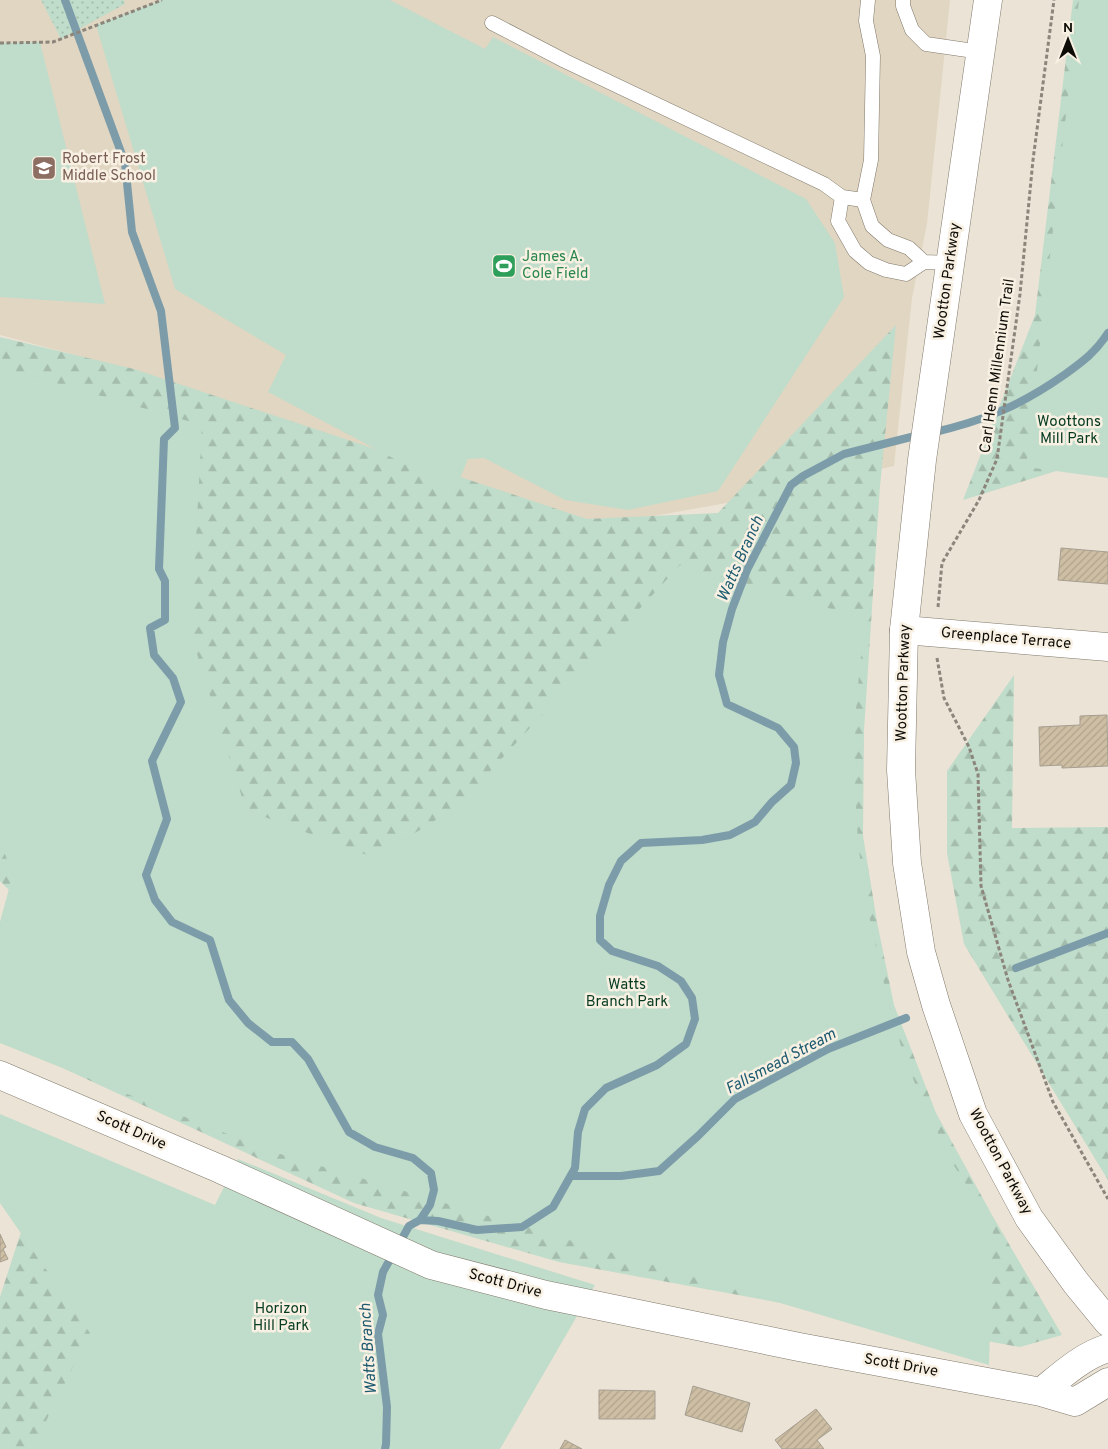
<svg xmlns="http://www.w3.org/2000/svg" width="1108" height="1449" font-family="Overpass,sans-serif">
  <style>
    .built { fill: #e1d6c1 }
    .grass { fill: url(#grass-dots) }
    .forest { fill: url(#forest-firs) }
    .green { fill: #c0dcca }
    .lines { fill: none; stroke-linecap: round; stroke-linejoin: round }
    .stream { stroke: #7c9ca9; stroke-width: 8 }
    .building { fill: url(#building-hatch); stroke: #a59e90 }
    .service-casing { stroke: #80796c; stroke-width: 15 }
    .tertiary-casing { stroke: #80796c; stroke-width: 29 }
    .secondary-casing { stroke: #80796c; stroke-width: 29 }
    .path { stroke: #8b857b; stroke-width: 3; stroke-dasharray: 4 2.5; stroke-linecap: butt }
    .service { stroke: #fff; stroke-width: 14 }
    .tertiary { stroke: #fff; stroke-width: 28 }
    .secondary { stroke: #fff; stroke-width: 28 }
    .labels { text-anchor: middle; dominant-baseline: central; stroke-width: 5; stroke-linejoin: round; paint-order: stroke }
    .education-label { font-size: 15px; fill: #785e54; stroke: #f8f0e2; text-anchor: start }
    .leisure-label { font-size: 15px; fill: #27864d; stroke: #f8f0e2; text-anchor: start }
    .street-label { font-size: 15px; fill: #0e0c07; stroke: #f8f0e2 }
    .park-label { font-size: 15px; fill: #053b21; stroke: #f8f0e2 }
    .water-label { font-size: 16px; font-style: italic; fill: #1e5b71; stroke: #f8f0e2 }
  </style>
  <defs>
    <pattern id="grass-dots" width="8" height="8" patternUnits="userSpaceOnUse" patternTransform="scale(1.25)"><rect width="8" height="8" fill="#c0dcca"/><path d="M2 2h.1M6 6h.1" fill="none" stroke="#a4bcac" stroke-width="1.8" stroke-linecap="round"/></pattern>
    <pattern id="forest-firs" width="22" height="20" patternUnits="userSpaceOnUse" patternTransform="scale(1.25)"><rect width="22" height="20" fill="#c0dcca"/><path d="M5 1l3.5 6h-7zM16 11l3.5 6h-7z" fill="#a4bcac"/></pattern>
    <pattern id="building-hatch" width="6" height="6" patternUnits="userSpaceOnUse" patternTransform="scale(1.25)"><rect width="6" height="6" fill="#cebfa4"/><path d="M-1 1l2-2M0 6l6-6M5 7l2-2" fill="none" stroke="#b0a38c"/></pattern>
  </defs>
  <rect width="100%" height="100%" fill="#ebe3d5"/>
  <path class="built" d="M0,0h950l-23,224 -15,74 -18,168 -145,33 -146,26 -453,-150 -150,-40z"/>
  <path class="grass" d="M41,0h83l1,4 -64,35z"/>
  <path class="forest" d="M1073,0h35l-10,458 -135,42 72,-185z
    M896,325l-16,161 -16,244 -1,106 14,86 17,83 42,108 56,102 70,120 -42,12 -461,-85 -205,-59 -354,-164 10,-148 -10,-10v-544l134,32 453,150 131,-6z
    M1014,675l-2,153 96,-1v353l-144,-236 -17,-91v-82z
    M135,1190l-58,259h-77v-152l31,-96z"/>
  <path class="green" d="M162,0h228l95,49 8,-12 313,162 29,44 9,54 -126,194 -90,19 -63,-10 -81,-42 -16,1 -13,32 -187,-99 18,-37 -111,-66 -79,-264z
    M1079,0h29v478l-82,-11z
    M40,42l65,262 -105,-7v-254z
    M0,367l202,58 -11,210 55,175 129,48 83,-52 222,-241 186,54 -6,45 -4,45 -2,59 4,75 8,59 21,95 16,56 13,33 35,75 42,65 -4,139 -719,-214 -270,-108v-121l13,-48 -13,-32z
    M0,1114l215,91 23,-46 143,59 214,67 -95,164h-468l58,-116 -90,-130z"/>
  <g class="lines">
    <path class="stream" d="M65,0l60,163 7,69 29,79 14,117 -11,11 -5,130 6,12v39l-15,8 4,27 19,23 8,24 -29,59 15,58 -21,56 9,25 17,22 38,18 19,60 19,23 24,19h20l16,17 41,73 26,15 38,11 18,15 3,17 -4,15 -10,15
      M931,433c52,-12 89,-27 133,-58 18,-13 31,-22 44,-42
      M1016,968l92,-35
      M571,1176h50l38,-5 39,-35 37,-37 93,-50 78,-31
      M399,1244l10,-18 11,-6 18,1 39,9 45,-3 31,-20 22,-39 3,-36 7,-23 21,-21 51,-23 29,-21 9,-25 -3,-21 -11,-17 -23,-15 -46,-15 -12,-11v-24l9,-31 12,-24 20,-18 61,-3 28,-5 25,-13 17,-20 19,-17 5,-22 -2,-16 -16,-19 -51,-24 -8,-29 4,-33 9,-33 15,-39 44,-85 12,-9 41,-22 75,-19
      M385,1449l1,-5 1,-37 -9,-73 5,-19 -5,-20 5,-23 10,-18"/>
  </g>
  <path class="building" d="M1061,548l47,4v32l-50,-4z
    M1107,715l1,51 -46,2v-3l-22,1 -1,-39 41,-2v-9z
    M0,1234l6,13 -3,2 5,10 -8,3z
    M693,1386l57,17 -8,29 -57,-17z
    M599,1390l56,1v28h-56z
    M816,1409l16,20 -15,11 7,9h-42l-7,-9z
    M565,1440l17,9h-22z"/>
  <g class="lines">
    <defs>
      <path id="service" d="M868,0l-2,21 7,35 -2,104 -8,40 9,26 16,14 21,8 15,14
        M903,0v6l9,24 14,14 55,8
        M492,23l73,38 259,123 18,13 21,3
        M842,197l-4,24 17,30 14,12 17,7 20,4 18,-12 27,1"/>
      <path id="tertiary" d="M904,630l204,17
        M0,1075l220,94 211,96 115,30 253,52 242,45 34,10 33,-20
        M1041,1392c21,-17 41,-36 67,-44"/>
      <path id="secondary" d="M988,0l-66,460 -18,170 -3,140 6,93 14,89 15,53 37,109 56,104 47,65 32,39"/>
    </defs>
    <use href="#service" class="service-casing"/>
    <use href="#tertiary" class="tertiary-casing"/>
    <use href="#secondary" class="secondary-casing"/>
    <path class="path" d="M0,43l53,-1 109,-42
      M938,607l4,-44 37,-63 18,-41 23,-165 13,-134 21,-160
      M937,658l7,40 25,49 9,27 3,112 27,94 45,122 55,97"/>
    <use href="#service" class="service"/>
    <use href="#tertiary" class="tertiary"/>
    <use href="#secondary" class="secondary"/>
  </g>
  <defs>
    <symbol id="school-square" viewBox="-11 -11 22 22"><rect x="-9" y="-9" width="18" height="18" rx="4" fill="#8d6e63" stroke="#f8f0e2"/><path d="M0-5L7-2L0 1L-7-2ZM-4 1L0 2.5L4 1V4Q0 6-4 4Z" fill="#fff"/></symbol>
    <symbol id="stadium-square" viewBox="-11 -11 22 22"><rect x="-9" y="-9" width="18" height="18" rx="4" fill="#2e9e5b" stroke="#f8f0e2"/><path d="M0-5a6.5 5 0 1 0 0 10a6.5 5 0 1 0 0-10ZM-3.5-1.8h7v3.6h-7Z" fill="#fff"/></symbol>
  </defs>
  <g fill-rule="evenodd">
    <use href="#school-square" x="30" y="154" width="28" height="28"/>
    <use href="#stadium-square" x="490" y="252" width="28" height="28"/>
  </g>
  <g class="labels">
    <g class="education-label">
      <text x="62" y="159">Robert Frost<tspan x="62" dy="17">Middle School</tspan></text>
    </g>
    <g class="leisure-label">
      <text x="522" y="257">James A.<tspan x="522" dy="17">Cole Field</tspan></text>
    </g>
    <g class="street-label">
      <text transform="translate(948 281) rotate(-82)">Wootton Parkway</text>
      <text transform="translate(998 366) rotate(-82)">Carl Henn Millennium Trail</text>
      <text transform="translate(1006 639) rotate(5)">Greenplace Terrace</text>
      <text transform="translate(904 683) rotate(-88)">Wootton Parkway</text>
      <text transform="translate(131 1131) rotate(24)">Scott Drive</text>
      <text transform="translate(1000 1162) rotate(62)">Wootton Parkway</text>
      <text transform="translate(505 1284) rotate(15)">Scott Drive</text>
      <text transform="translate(901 1366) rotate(10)">Scott Drive</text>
    </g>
    <g class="park-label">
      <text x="1069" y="422">Woottons<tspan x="1069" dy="17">Mill Park</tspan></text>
      <text x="627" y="985">Watts<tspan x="627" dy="17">Branch Park</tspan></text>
      <text x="281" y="1309">Horizon<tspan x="281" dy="17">Hill Park</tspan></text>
    </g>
    <g class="water-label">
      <text transform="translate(741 559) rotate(-66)">Watts Branch</text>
      <text transform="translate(781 1062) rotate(-28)">Fallsmead Stream</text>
      <text transform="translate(369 1349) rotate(-94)">Watts Branch</text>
    </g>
  </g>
  <g transform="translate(1068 40)" stroke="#f8f0e2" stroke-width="4" paint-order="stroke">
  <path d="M0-4L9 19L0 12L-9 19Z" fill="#0e0c07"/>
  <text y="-8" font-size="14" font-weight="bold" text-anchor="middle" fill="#0e0c07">N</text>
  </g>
</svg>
